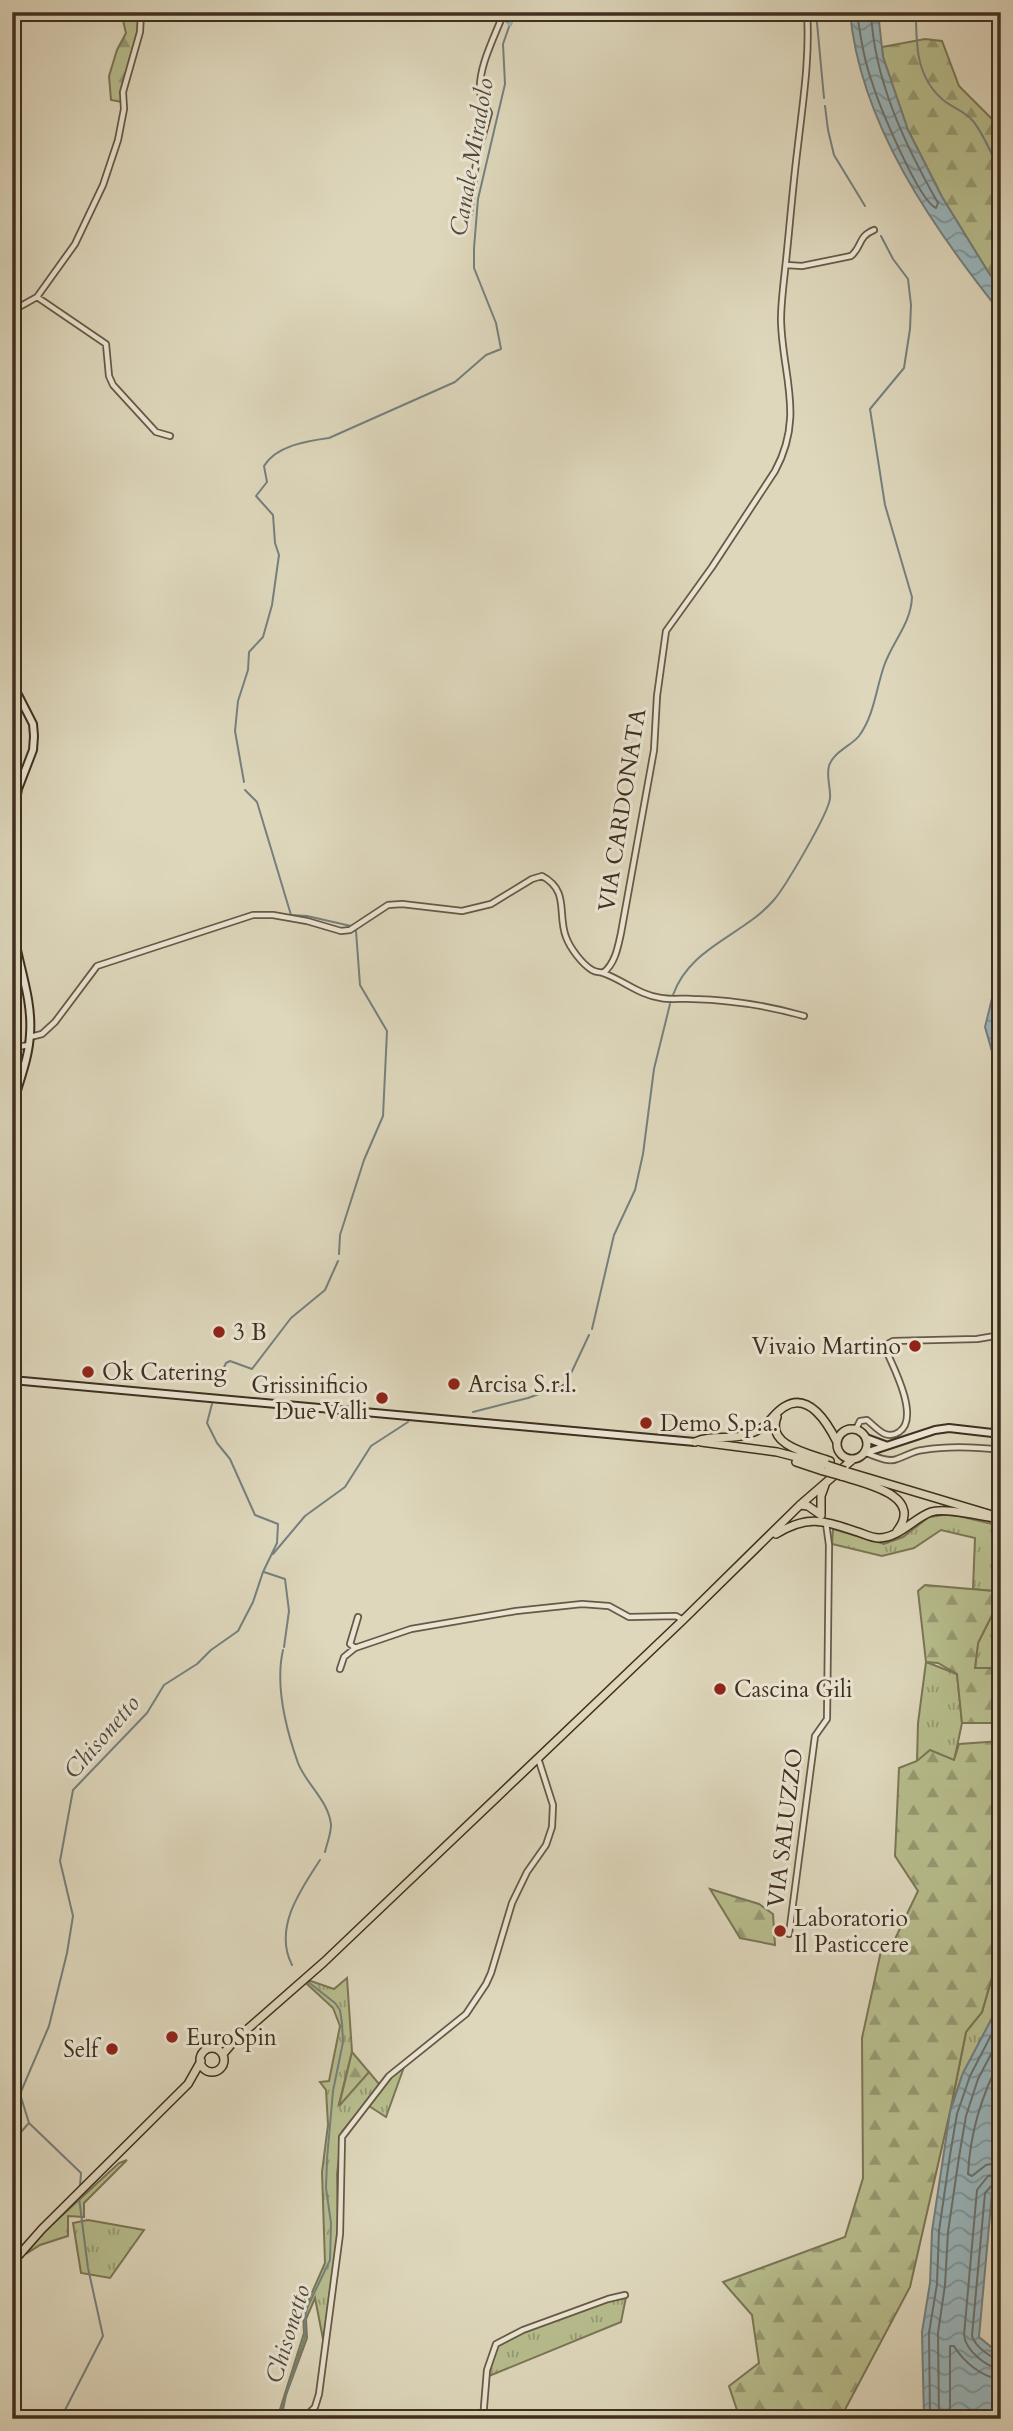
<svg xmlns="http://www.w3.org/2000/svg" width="1013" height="2431" font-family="Cardo,serif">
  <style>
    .grass { fill: url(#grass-tufts); stroke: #7b7656; stroke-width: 2 }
    .forest { fill: url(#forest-firs); stroke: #7b7656; stroke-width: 2 }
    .water { fill: url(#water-waves); stroke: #75807e; stroke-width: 2 }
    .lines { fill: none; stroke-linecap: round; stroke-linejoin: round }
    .shore { stroke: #6c726e; stroke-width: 2 }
    .stream { stroke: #75807e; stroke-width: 2 }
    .canal { stroke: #99b6bd; stroke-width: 5 }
    .street-casing { stroke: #675946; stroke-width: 8 }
    .secondary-casing { stroke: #3f2f1f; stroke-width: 10 }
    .primary-casing { stroke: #3f2f1f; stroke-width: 10 }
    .street { stroke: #eae5d3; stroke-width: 4.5 }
    .secondary { stroke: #eae5d3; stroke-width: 6 }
    .primary { stroke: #ded7bc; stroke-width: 7 }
    .primary-bridge-casing { stroke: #3f2f1f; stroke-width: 10; stroke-linecap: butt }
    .primary-bridge { stroke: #ded7bc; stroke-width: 7 }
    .poi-dot { fill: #8f2418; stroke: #eae5d3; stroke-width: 2.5 }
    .labels { text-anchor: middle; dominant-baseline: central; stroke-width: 6; stroke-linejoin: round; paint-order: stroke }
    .street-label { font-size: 23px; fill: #3f2f1f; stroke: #eae5d3 }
    .poi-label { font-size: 23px; fill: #3f2f1f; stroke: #eae5d3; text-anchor: start }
    .water-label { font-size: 24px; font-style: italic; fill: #514a3f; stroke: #eae5d3 }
  </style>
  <defs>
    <pattern id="grass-tufts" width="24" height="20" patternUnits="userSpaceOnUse" patternTransform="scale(1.75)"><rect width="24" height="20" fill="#b7bd8d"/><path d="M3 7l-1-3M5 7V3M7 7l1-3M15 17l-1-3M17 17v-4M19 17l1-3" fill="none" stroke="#969a73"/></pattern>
    <pattern id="forest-firs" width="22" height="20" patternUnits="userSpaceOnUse" patternTransform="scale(1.75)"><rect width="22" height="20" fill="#b7bd8d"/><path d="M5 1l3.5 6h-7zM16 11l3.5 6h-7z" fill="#969a73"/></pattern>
    <pattern id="water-waves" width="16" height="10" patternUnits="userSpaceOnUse" patternTransform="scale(1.75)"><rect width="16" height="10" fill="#99b6bd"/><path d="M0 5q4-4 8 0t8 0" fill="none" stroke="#7e9499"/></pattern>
  </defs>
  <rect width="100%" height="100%" fill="#ded7bc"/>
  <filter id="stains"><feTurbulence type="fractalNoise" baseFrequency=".00286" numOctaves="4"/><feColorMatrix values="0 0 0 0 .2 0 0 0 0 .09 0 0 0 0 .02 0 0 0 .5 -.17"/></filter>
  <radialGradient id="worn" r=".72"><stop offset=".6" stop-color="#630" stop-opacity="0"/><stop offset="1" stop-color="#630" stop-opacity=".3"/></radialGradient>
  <path class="grass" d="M950,1514l51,12v142l-26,1 3,-26 15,-30v-22l-20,-2 2,-51 -34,-8 -27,18 -32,8 -50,-12 1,-15 51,15 19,-7 26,-20z
    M926,1662l31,12 5,49 -8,38h-37l1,-38z
    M1001,1946v55l-39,75 -12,36 16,-80 16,-20z
    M347,1978l5,74 -13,52 30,-32 11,13 -38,47 -5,42 1,61 -14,109 -9,-46 -9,21 1,19 -21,57 -5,24h-4l27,-86 -1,-20 22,-50 -3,-91 6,-47 -2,-35 -6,-8 9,-1 11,-55 -7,-18 -27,-25 5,-2 23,8z
    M404,2067l-18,50 -17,-11v-3l22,-26z
    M127,2160l-43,43v14l-16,-1v20l-28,9 -14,9 17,-21 76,-70z
    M88,2220l56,10 -34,48 -29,-5 -8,-50z
    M626,2297l-5,25 -132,54v-10l8,-20c39,-22 85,-40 129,-49z"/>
  <path class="forest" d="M121,12h17v18l-16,72 -11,-2 -2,-24 8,-26 9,-17z
    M925,39l17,2 17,45 34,34 8,24v142l-11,-11 -48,-78 -34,-67 -25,-73 -1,-10z
    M925,1585l68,6v22l-15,30 -3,25h26v55h-39l-5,-49 -19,-11 -12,-1 -8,-71z
    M1001,1741v205l-19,66 -16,20 -16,80 -40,175 -70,132h-100l-11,-33 30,-23 -7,-48 -29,-33 122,-45 18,-59 -1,-140 19,-87 14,-12 23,-48 -23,-35 4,-88 18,-7 13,-11 24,10 5,-16z
    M710,1889l49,15 14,10 2,31 -35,-7z
    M352,2052l17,20 -30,34z"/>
  <path class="water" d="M850,12h28l5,45 25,73 34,67 48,78 11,11v27c-68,-85 -141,-189 -151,-301z
    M1001,932v151l-16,-56 13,-53z
    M1001,2001v185l-9,7 -13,144 22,18v64h-77l-2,-87 8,-49 2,-52 18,-119 13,-39z"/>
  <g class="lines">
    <path class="shore" d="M857,12c3,23 7,49 15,70 7,23 46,118 64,126l2,-5c-33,-58 -64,-123 -67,-191
      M1001,2058c-19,36 -31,75 -33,116l4,2 14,-11 15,-3
      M1001,2173l-13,3 -11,14 -13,145c2,16 22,32 37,34
      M1001,2181l-7,2 -9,10 -13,143c3,10 18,22 29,24
      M930,2419l-1,-86 8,-49 2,-53 11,-76 7,-41 13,-38 31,-60
      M939,2419l-1,-86 7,-48 3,-53 11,-75 7,-41 12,-37 23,-44
      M950,2419v-73h4c9,15 28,32 47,33"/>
    <path class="stream" d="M816,12l8,86
      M916,12c0,32 0,64 26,87 10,9 22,11 31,22 12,15 20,36 28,54
      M825,106l3,24 6,25 31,51
      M244,782l-9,-51 3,-30 10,-31 1,-18 14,-15 9,-32 7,-50 -4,-12 -2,-28 -17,-19 11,-14 -3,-16c12,-20 42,-25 65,-28l126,-56 31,-27 15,-6 -5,-26 -22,-55v-20l4,-49 27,-115 -2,-40 7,-20 -6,-4
      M245,790l12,12 34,113 16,1 44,10
      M673,995c17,-48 69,-59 100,-94 11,-12 56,-88 57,-103 1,-9 -4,-22 -1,-32 4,-14 22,-20 30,-30 15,-20 17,-47 25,-70 8,-24 27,-42 28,-69l-27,-92 -15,-96 34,-41 6,-39 1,-24 -3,-26 -15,-20 -12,-23
      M339,1254l1,-19 24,-75 19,-44 4,-85 -27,-46 -4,-54
      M592,1329l22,-94 21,-45 8,-36 11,-85 16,-65
      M219,1378l7,-15 4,-2 22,8 39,-51 34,-28 13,-29
      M473,1412l55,-14 38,-14 23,-49
      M273,1554l32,-38 40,-29 26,-41 37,-24
      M264,1572l21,7 4,32 -5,36
      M283,1650c-8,35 3,79 15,113 8,21 31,38 33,62 0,9 -4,18 -6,27
      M292,1965c-19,-37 9,-76 28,-105
      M12,2134l9,-2 7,-8
      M80,2186l1,-13 -52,-50 -9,-29 29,-68 18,-73 6,-37 -13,-55 13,-71 74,-77 17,-28 33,-21 14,-14 27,-19 15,-29 10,-30 14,-29 1,-19 -23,-9 -25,-56 -13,-16 -10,-20 5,-19
      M64,2419l1,-9 38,-74 -15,-68 -9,-70
      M278,2419l27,-82v-20l3,-11 22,-46 1,-37 -5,-35 1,-29 6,-68 10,-49 -1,-19 -2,-13 -5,-7 -28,-22"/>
    <path class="canal" d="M510,24l3,-12"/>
    <defs>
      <path id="street" d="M469,213l8,-56 12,-44c-3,-6 -8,-14 -9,-21 -2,-25 15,-56 24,-80
        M786,265l16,1 49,-10c12,-10 6,-19 23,-26
        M37,297l69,47 3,32 4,9 43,47 14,4
        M12,311l25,-14 38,-53 28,-59 15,-45 6,-31 -1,-17 17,-60 1,-20
        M603,973c12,-9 15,-26 18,-40l33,-183 3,-54 9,-65 46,-64 63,-96c30,-55 7,-96 6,-151 0,-19 3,-39 5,-59 4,-38 7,-77 12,-116 5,-44 12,-88 9,-133
        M30,1037l12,-3 13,-12 42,-56 156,-51h20l34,6 34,10 9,-1 38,-25 14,-1 60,7 29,-7 41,-25 10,-3c28,15 15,38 24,61 4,11 16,27 26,33 5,3 6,1 11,3 20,7 36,22 58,25 11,2 22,0 32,1 37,1 76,7 111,17
        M12,1048l17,-3
        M856,1429l4,-8 7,-1c10,8 19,21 32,12 22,-14 -7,-68 -15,-86l9,-5 84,-2 24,-4
        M866,1453c9,3 22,10 31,6 9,-3 16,-8 26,-9 25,-4 53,-3 78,0
        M355,1648l-5,-4 8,-27
        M340,1669l4,-12 11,-9 56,-19 105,-18 66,-7 27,2 20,11 47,-1 7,4
        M789,1934l26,-198 12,-17 2,-174 -3,-22
        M303,2419l12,-12 4,-13 21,-160 2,-97 47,-61 77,-62 20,-30 5,-11 21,-70 15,-31 19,-27 6,-18 1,-22 -15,-47
        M483,2419l4,-49 9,-26 27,-14 85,-31 17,-4"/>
      <path id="secondary" d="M12,683l21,41 1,12 -1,14 -15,39 -6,35
        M12,922c4,37 21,75 18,112 -1,25 -12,50 -18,74
        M12,1380l683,62
        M866,1438l19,7
        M865,1453l70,-23 14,-2 52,6"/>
      <path id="primary" d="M777,1417c-12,29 34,37 53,44
        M837 1444a15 15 0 1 1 30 0a15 15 0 1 1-30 0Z
        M695,1442c17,-8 37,-1 54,-8 21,-7 21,-18 35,-27 25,-16 44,17 53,35
        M701,1442l76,10 50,13
        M796,1462l27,9
        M845,1471l144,43
        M841,1476c22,7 84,19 56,55
        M800,1505l8,1 13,9
        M821,1515v-19l4,-11
        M776,1534c33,-20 48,-13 82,-2 6,2 14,6 21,6 20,0 35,-20 52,-26 14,-5 53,5 70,7
        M214,2048l15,-10
        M200 2060a12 12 0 1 1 24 0a12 12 0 1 1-24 0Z
        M223,2054l12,-14 89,-78 359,-342 117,-115 52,-45
        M12,2263l30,-34 146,-145 13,-23"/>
    </defs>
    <use href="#street" class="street-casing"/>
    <use href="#secondary" class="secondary-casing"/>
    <use href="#primary" class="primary-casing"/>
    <use href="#street" class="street"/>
    <use href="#secondary" class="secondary"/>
    <use href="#primary" class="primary"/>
    <defs>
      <path id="primary-bridge" d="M827,1465l18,6
        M823,1471l18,5"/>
    </defs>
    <use href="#primary-bridge" class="primary-bridge-casing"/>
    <use href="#primary-bridge" class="primary-bridge"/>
  </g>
  <g class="poi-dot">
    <circle cx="219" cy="1332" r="7"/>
    <circle cx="915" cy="1346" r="7"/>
    <circle cx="88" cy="1372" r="7"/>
    <circle cx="454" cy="1384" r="7"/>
    <circle cx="382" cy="1398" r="7"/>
    <circle cx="646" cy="1423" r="7"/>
    <circle cx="720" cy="1689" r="7"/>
    <circle cx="780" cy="1931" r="7"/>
    <circle cx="172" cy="2037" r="7"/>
    <circle cx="112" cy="2049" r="7"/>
  </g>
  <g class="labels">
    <g class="street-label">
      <text transform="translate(622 810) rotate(-81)">VIA CARDONATA</text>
      <text transform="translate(785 1828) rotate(-83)">VIA SALUZZO</text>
    </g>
    <g class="poi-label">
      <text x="233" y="1332">3 B</text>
      <text x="901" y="1346" text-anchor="end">Vivaio Martino</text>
      <text x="102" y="1372">Ok Catering</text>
      <text x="468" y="1384">Arcisa S.r.l.</text>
      <text x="368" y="1385" text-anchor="end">Grissinificio<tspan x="368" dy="26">Due Valli</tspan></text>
      <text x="660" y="1423">Demo S.p.a.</text>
      <text x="734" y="1689">Cascina Gili</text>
      <text x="794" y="1918">Laboratorio<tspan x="794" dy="26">Il Pasticcere</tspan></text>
      <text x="186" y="2037">EuroSpin</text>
      <text x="98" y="2049" text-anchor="end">Self</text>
    </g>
    <g class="water-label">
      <text transform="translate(472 157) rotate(-80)">Canale Miradolo</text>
      <text transform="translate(102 1737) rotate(-49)">Chisonetto</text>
      <text transform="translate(288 2334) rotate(-73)">Chisonetto</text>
    </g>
  </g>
  <rect width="1013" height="2431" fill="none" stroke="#ded7bc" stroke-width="42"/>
  <rect x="14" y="14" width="985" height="2403" fill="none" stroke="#3f2f1f" stroke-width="3.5"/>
  <rect x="21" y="21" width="971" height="2389" fill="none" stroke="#3f2f1f" stroke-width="2"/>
  <rect width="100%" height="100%" filter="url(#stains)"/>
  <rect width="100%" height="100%" fill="url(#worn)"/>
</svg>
